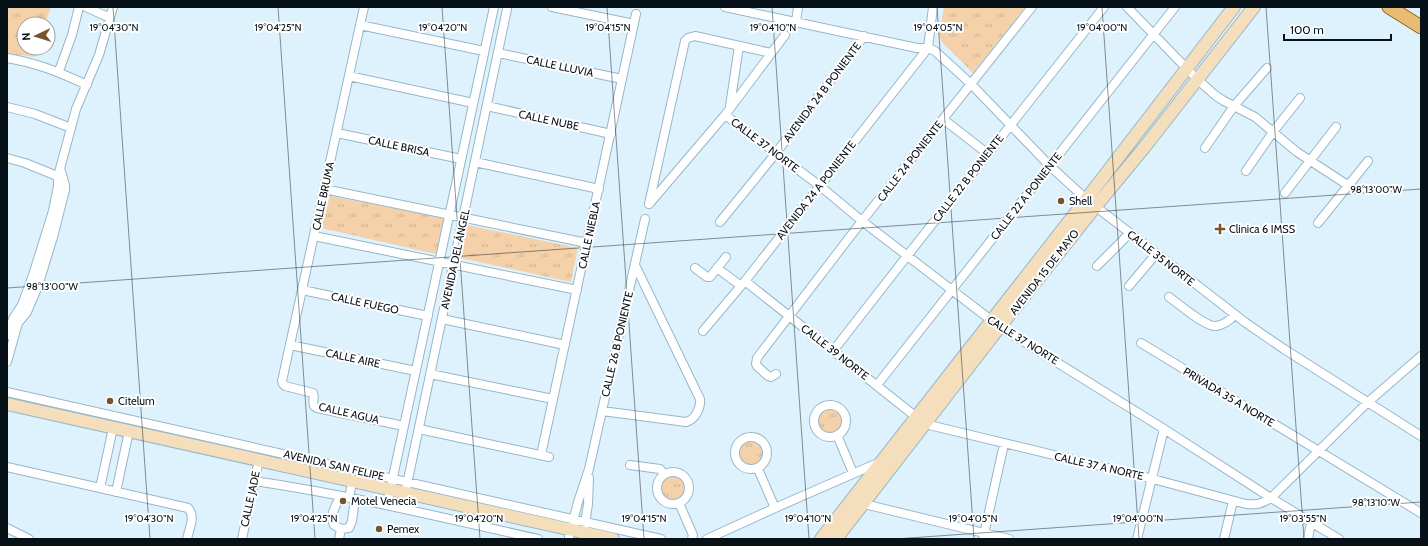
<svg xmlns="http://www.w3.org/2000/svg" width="1428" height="546" font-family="Cabin,sans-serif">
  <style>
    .grass { fill: url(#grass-tufts) }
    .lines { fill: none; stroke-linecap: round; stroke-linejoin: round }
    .minor-casing { stroke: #96b7c9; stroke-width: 10 }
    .secondary-casing { stroke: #96b7c9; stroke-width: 14 }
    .primary-casing { stroke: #90641a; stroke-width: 15 }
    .minor { stroke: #fff; stroke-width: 8 }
    .secondary { stroke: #f4debb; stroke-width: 12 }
    .primary { stroke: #e9bc76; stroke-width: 13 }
    .ticks { fill: none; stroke: #061118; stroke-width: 1; stroke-opacity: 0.45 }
    .poi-dot { fill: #75542b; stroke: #fff; stroke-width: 1.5 }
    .labels { text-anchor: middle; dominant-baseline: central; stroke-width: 4; stroke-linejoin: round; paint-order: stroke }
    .street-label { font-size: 11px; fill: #061118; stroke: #fff }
    .poi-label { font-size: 11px; fill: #061118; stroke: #fff; text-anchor: start }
    .ticks-label { font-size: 10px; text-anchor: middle; fill: #061118; stroke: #fff; stroke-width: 4; stroke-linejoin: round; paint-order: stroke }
  </style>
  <defs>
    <pattern id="grass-tufts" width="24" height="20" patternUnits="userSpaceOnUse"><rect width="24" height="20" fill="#f4d1a8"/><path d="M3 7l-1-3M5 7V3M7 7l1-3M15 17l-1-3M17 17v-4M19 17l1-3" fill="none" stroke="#d0b290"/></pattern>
  </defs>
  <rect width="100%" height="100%" fill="#def2fd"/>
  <path class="grass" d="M7,7h44l-6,17h-21v24h13l-3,9 -27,-4z
    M944,7h81l-52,66 -32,-32 -2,-6z
    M330,196l115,22 -9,36 -115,-26z
    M467,225l111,23 -7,34 -110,-24z
    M825,407l14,2 6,14 -9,11 -14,-2 -6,-14z
    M747,440l14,1 5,15 -9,11 -14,-2 -5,-14z
    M668,474l14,2 5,14 -9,11 -14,-2 -5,-14z"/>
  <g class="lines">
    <defs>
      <path id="minor" d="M86,7l24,11
        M364,7l-82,374 1,3 2,2 28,7c2,4 -1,9 1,13l3,2 87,18
        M552,7l82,17
        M725,7l192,41h11l7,3 36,33 79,82 36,33 160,124 38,26 137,87
        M1127,7l70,72 19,17 8,5 31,16 42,35 52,34
        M796,22l2,-15
        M360,25l124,26
        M498,53l124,26
        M7,58c30,5 52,14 80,27
        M59,71l13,-36 7,-28
        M349,76l124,27
        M487,106l124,28
        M730,106l9,-60
        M7,107l28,7 36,14
        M725,115l95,71 42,35 138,106 164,102 107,69 68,41
        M943,119l45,35
        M337,133l124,26
        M1205,148l29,-42 33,-38
        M7,158l18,5 37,15
        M475,162l124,27
        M1246,171l27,-39 27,-34
        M324,189l263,54
        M1285,193l51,-66
        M650,203l75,-88 60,-80
        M649,204l36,-163 3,-3 7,-2 76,17
        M720,222l56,-69 88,-117
        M1318,223l50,-62
        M314,236l263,54
        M1097,266l27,-27 5,-7
        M695,268l12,9h3l16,-20
        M717,268l24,18
        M745,281l180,143 228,55 93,25c10,1 16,0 25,-6l96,-95 54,-47
        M1129,286l27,-32
        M302,290l126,26
        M1169,297c10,7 36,30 47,29 8,-1 14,-6 19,-11
        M442,319l123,26
        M703,331l42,-50 183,-233 5,-41
        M7,335l6,-16 9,-14 11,-30 20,-64 5,-25v-10l13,-48 5,-19 23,-54 14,-48
        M1141,343l280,170
        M290,345l126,26
        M833,351l74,-95 197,-249
        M7,362l11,-39 9,-11 11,-26 15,-49 12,-47v-5l-4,-14
        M430,374l123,25
        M776,374l-5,3 -3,-1 -11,-10 -1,-2 1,-6 105,-137 170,-214
        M877,385l298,-378
        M7,392l654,147
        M814 421a16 16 0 1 1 32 0a16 16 0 1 1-32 0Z
        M602,411l84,11c9,-2 15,-14 14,-23l-65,-134
        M419,429l130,28
        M837,435l16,38
        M735 453a16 16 0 1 1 32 0a16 16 0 1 1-32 0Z
        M541,455l95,-441
        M630,465l30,4 4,5
        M7,467l181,41c8,8 1,21 -1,31
        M758,469l17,39
        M657 488a16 16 0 1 1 32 0a16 16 0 1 1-32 0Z
        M254,481c96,14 190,37 284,58
        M100,488l13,-60
        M116,492l13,-61
        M340,497c-4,8 -11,19 -6,28l7,4 8,-1 3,-7 3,-22
        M349,498l2,-10
        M679,503l14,32 -1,4
        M864,504l145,35
        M387,505l107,-498
        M402,508l105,-499
        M7,528l22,11
        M569,537l9,-35 11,-33 56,-250
        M242,539l17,-79
        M339,539l2,-10
        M583,539l5,-35 1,-26
        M707,539l68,-31 105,-46
        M983,539l21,-95
        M1137,539l27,-110
        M1224,539l9,-38
        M1308,539l3,-17"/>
      <path id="secondary" d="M7,404l606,135
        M821,539l260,-333 153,-199
        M836,539l159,-206 101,-127 47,-57 111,-142"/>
      <path id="primary" d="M1389,7l32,20"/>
    </defs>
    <use href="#minor" class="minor-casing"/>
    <use href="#secondary" class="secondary-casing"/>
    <use href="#primary" class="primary-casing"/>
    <use href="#minor" class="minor"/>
    <use href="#secondary" class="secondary"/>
    <use href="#primary" class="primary"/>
  </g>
  <path class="ticks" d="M113,7l37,532M278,7l37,532M442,7l38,532M607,7l37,532M772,7l37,532M937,7l37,532M1102,7l37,532M1266,7l38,532M7,288l1414,-99M895,539l526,-37"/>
  <g class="poi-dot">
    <circle cx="1061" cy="201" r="4"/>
    <path d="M1218 223h4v4h4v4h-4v4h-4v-4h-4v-4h4z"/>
    <circle cx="110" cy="401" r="4"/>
    <circle cx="343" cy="501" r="4"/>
    <circle cx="379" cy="529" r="4"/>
  </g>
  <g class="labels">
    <g class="street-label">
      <text transform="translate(560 66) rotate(12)">CALLE LLUVIA</text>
      <text transform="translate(822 92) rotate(-53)">AVENIDA 24 B PONIENTE</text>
      <text transform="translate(549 120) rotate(12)">CALLE NUBE</text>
      <text transform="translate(765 145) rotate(37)">CALLE 37 NORTE</text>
      <text transform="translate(399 146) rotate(12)">CALLE BRISA</text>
      <text transform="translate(910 161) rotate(-52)">CALLE 24 PONIENTE</text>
      <text transform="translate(968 178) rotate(-52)">CALLE 22 B PONIENTE</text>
      <text transform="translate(816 190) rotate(-52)">AVENIDA 24 A PONIENTE</text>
      <text transform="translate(323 196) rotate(-78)">CALLE BRUMA</text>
      <text transform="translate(1026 196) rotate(-52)">CALLE 22 A PONIENTE</text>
      <text transform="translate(589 235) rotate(-78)">CALLE NIEBLA</text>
      <text transform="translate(1161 258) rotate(38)">CALLE 35 NORTE</text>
      <text transform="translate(455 259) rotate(-78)">AVENIDA DEL ÁNGEL</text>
      <text transform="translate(1044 272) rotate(-52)">AVENIDA 15 DE MAYO</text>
      <text transform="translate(365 303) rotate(12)">CALLE FUEGO</text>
      <text transform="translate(1023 340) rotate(32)">CALLE 37 NORTE</text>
      <text transform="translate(617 344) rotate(-77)">CALLE 26 B PONIENTE</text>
      <text transform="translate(835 352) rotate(38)">CALLE 39 NORTE</text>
      <text transform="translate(353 358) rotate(12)">CALLE AIRE</text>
      <text transform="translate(1229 397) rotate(31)">PRIVADA 35 A NORTE</text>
      <text transform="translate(349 413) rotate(13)">CALLE AGUA</text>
      <text transform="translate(334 465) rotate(13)">AVENIDA SAN FELIPE</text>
      <text transform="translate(1099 466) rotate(13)">CALLE 37 A NORTE</text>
      <text transform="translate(250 499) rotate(-78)">CALLE JADE</text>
    </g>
    <g class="poi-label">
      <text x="1069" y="201">Shell</text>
      <text x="1229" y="229">Clinica 6 IMSS</text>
      <text x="118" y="401">Citelum</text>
      <text x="351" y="501">Motel Venecia</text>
      <text x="387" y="529">Pemex</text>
    </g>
  </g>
  <g class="ticks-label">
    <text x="114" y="31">19°04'30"N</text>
    <text x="278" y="31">19°04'25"N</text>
    <text x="443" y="31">19°04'20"N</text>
    <text x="608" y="31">19°04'15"N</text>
    <text x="773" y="31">19°04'10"N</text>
    <text x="938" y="31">19°04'05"N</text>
    <text x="1102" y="31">19°04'00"N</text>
    <text x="1376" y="193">98°13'00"W</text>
    <text x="52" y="290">98°13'00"W</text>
    <text x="1376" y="506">98°13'10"W</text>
    <text x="149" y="522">19°04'30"N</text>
    <text x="314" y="522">19°04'25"N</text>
    <text x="479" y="522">19°04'20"N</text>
    <text x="644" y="522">19°04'15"N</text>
    <text x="808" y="522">19°04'10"N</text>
    <text x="973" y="522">19°04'05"N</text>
    <text x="1138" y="522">19°04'00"N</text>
    <text x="1303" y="522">19°03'55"N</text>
  </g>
  <rect width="1428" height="546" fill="none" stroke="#061118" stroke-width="16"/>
  <g transform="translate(36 36) rotate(266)"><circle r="19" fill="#ffffff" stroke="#9ba0a3"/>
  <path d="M0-3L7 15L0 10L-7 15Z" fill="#75542b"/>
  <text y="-6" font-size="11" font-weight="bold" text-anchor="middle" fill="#061118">N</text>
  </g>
  <path d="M1284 34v6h107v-6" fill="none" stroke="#061118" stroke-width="2"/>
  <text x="1290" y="34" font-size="12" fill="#061118" stroke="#ffffff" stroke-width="3" paint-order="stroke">100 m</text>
</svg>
